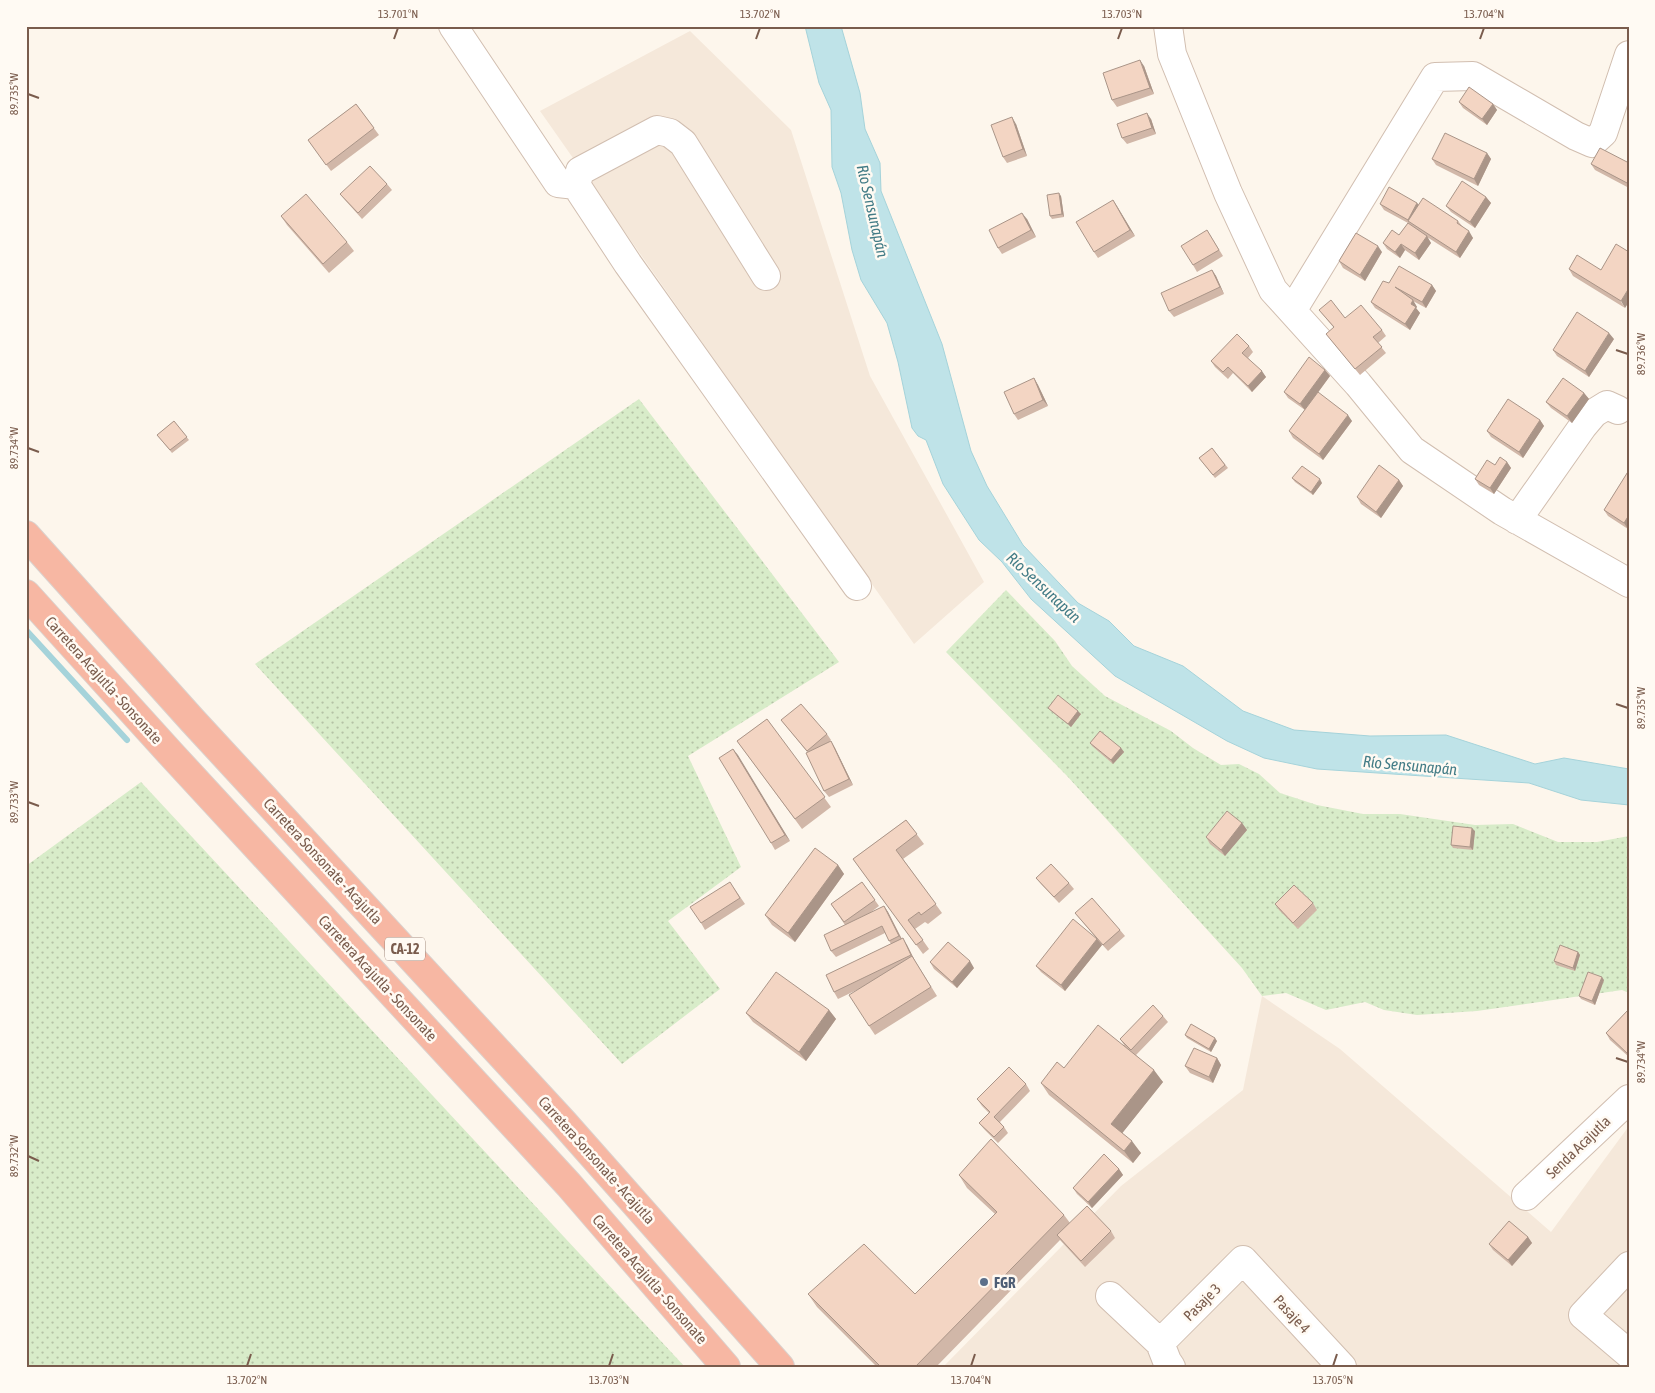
<svg xmlns="http://www.w3.org/2000/svg" width="1655" height="1393" font-family="'Asap Condensed',sans-serif">
  <style>
    .residential { fill: #f5e8da }
    .grass { fill: url(#grass-dots) }
    .water { fill: #bfe3e8; stroke: #a5d3da }
    .lines { fill: none; stroke-linecap: round; stroke-linejoin: round }
    .stream { stroke: #a5d3da; stroke-width: 6 }
    .minor-casing { stroke: #d1beb0; stroke-width: 30 }
    .highway-casing { stroke: #dad1cd; stroke-width: 30 }
    .minor { stroke: #fff; stroke-width: 28 }
    .highway { stroke: #f7b7a3; stroke-width: 28 }
    .wall { fill: #d1b7a8 }
    .shaded-wall { fill: #aa9588 }
    .building { fill: #f3d5c3; stroke: #aa9588 }
    .ticks { fill: none; stroke: #7a5c4d; stroke-width: 2 }
    .service-dot { fill: #5c6f8a; stroke: #fffaf3; stroke-width: 2 }
    .labels { text-anchor: middle; dominant-baseline: central; stroke-width: 5; stroke-linejoin: round; paint-order: stroke }
    .shield { fill: #fffaf3; stroke: #a28b7f; stroke-width: 1 }
    .shield-label { font-size: 14px; font-weight: bold; fill: #7a5c4d }
    .street-label { font-size: 15px; fill: #7a5c4d; stroke: #fffaf3 }
    .service-label { font-size: 15px; font-weight: bold; fill: #4e5e75; stroke: #fffaf3; text-anchor: start }
    .water-label { font-size: 16px; font-style: italic; fill: #437c86; stroke: #fffaf3 }
    .neatline { fill: none; stroke: #7a5c4d; stroke-width: 2 }
    .ticks-label { font-size: 12px; text-anchor: middle; fill: #7a5c4d }
  </style>
  <defs>
    <pattern id="grass-dots" width="8" height="8" patternUnits="userSpaceOnUse" patternTransform="scale(1.25)"><rect width="8" height="8" fill="#d8ecc9"/><path d="M2 2h.1M6 6h.1" fill="none" stroke="#b4c2a5" stroke-width="1.8" stroke-linecap="round"/></pattern>
  </defs>
  <rect width="100%" height="100%" fill="#fdf6ec"/>
  <path class="residential" d="M690,31l101,99 79,246 114,206 -70,62 -374,-533z
    M1262,996l78,53 211,183 78,-106v241h-686l178,-181 122,-96z"/>
  <path class="grass" d="M639,399l200,263 -151,94 53,111 -73,54 52,68 -98,75 -367,-400z
    M1006,590l49,51 17,25 33,30 66,35 22,17 28,17 18,-1 20,10 21,19 37,12 46,9h37l75,11 38,-1 45,18h39l32,-6v157l-7,-3 -145,21 -60,4 -33,-5 -19,-8 -39,8 -40,-17 -24,3 -20,-28 -174,-191 -122,-125z
    M141,782l544,585h-659v-501z"/>
  <path class="water" d="M805,26h36l19,67 5,36 15,34 1,28 61,153 29,107 16,35 36,59 55,58 31,18 25,25 49,20 60,45 51,19 76,6 76,-1 89,29 29,-6 65,11v36l-48,-5 -52,-17 -212,-14 -53,-11 -37,-17 -112,-65 -84,-77 -29,-37 -23,-22 -36,-56 -17,-44 -8,-4 -6,-8 -14,-66 -11,-39 -26,-43 -9,-30 -11,-57 -9,-26 -1,-57 -12,-27z"/>
  <g class="lines">
    <path class="stream" d="M26,630l101,110"/>
    <defs>
      <path id="minor" d="M453,26l105,157 18,2 52,79 229,322
        M1168,26l4,28 56,139 45,97 85,94 54,66 90,61 127,72
        M576,185l4,-14 77,-41 13,3 13,10 83,133
        M1292,311l143,-234 38,-1 103,60 16,7 11,-10 26,-78
        M1517,520l66,-94 11,-13 13,-8 11,5
        M1526,1196l103,-97
        M1629,1266l-46,49 46,39
        M1110,1296l50,47 7,18 4,6
        M1160,1343l83,-83 99,107"/>
      <path id="highway" d="M26,535l166,185 371,402 217,245
        M26,594l145,160 398,431 157,182"/>
    </defs>
    <use href="#minor" class="minor-casing"/>
    <use href="#highway" class="highway-casing"/>
    <use href="#minor" class="minor"/>
    <use href="#highway" class="highway"/>
  </g>
  <path class="wall" d="M1144,66l10,28 -37,13 -5,-7z
    M1459,102l34,2 4,6 -10,15 -24,-17z
    M356,104l23,31 -48,36 -23,-31z
    M1151,119l5,15 -29,10 -5,-6z
    M1016,124l11,32 -20,7 -4,-6z
    M1487,153l4,6 -13,27 -42,-21 -4,-6z
    M1629,163v25l-34,-18 -4,-6z
    M387,184l5,6 -30,29 -17,-19 -5,-6z
    M1061,196l3,21 -12,2 -2,-3z
    M1486,197l5,6 -16,25 -24,-16 -5,-6z
    M1113,200l22,36 -37,22 -4,-6z
    M1417,203l2,2 39,16 4,5 11,12 -13,20 -33,-21 4,6 -12,17 -14,-10 -5,8 -13,-9 -4,-6 16,-8 9,-12 -24,-13 -4,-6z
    M281,216l66,26 7,9 -25,22 -42,-48z
    M1027,219l9,18 -34,17 -4,-6z
    M1207,230l16,26 -26,16 -4,-7z
    M1382,252l-17,29 -22,-13 -4,-7z
    M1569,269l32,1 24,38 -52,-32z
    M1212,270l4,6 8,18 -50,23 -5,-6z
    M1389,283l43,2 4,6 -10,17 -13,-7 4,6 -1,1 4,5 -10,17 -35,-22 -4,-6z
    M1319,310l63,20 4,6 -8,7 8,10 -26,22 -34,-41 8,-6z
    M1614,339l-25,38 -32,-21 -4,-6z
    M1249,346l4,6 -5,6 18,19 -14,15 -19,-19 -5,6 -13,-12 -4,-6z
    M1325,370l5,6 -16,22 38,23 -29,39 -30,-22 -4,-7 16,-21 -17,-12 -4,-6z
    M1034,378l4,7 10,21 -30,14 -4,-6z
    M1584,393l5,6 -17,24 -21,-15 -5,-6z
    M1540,420l4,6 -21,32 -32,-21 -4,-6z
    M174,421l15,19 -17,13 -15,-18z
    M1212,448l16,20 -13,10 -16,-20z
    M1507,462l4,6 -17,26 -15,-9 -4,-6 20,-14z
    M1629,470l-1,59 -20,-13 -4,-6z
    M1292,478l30,5 -9,12 -18,-13z
    M1399,480l4,6 -22,32 -20,-14 -4,-7z
    M1048,708l33,6 -10,13 -20,-16z
    M767,719l64,88 -29,22 -65,-88z
    M781,720l46,14 4,6 -3,3 3,-2 4,7 18,37 -24,12 -5,-6 -16,-38z
    M1090,743l31,5 3,4 -11,12 -21,-18z
    M733,749l57,92 -15,9 -4,-7z
    M906,820l18,24 -21,15 39,54 -14,11 -3,-2 -10,7 14,20 -6,5 -70,-95z
    M1242,823l5,7 -22,26 -15,-12 -4,-7z
    M1475,831l-2,19 -20,-2 -2,-3z
    M838,865l6,9 -49,68 -23,-17 -7,-10z
    M1036,878l33,5 5,6 -15,14 -18,-19z
    M862,882l17,24 -9,7 14,-7 4,6 14,27 5,6 8,16 22,35 -62,39 -6,-9 -6,-39 -25,12 -4,-7 57,-48 -6,-11 -49,24 -5,-6 14,-26 -14,-21z
    M734,888l11,16 -40,26 -4,-7z
    M1313,903l4,7 -19,19 -19,-19 -4,-6z
    M1075,913l45,17 5,6 -17,15 -9,-10 3,4 -37,46 -24,-19 -5,-6 60,-28z
    M1578,952l2,3 -5,16 -19,-6 -2,-4z
    M930,962l44,6 -17,20 -23,-19z
    M1604,980l-9,25 -14,-6 -2,-3z
    M1629,1009v48l-19,-17 -4,-7z
    M829,1010l7,9 -30,42 -53,-39 -7,-9z
    M1163,1016l5,6 -32,33 27,27 -41,51 19,20 -8,10 -84,-68 -8,-12 23,-15 60,-23 -4,-6z
    M1185,1035l32,6 -6,11 -24,-14z
    M1217,1058l4,7 -8,18 -23,-10 -5,-7z
    M1026,1084l4,7 -30,31 4,5 4,6 -10,10 -14,-14 -5,-6 10,-10 -7,-7 -5,-7z
    M1119,1169l4,6 -31,33 -15,-14 -4,-6z
    M959,1175l105,40 6,8 41,8 4,7 -30,29 -25,-27 -124,127h-59l-60,-60 -9,-13h107l80,-80 -28,-26z
    M1528,1237l4,6 -20,23 -19,-16 -4,-6z"/>
  <path class="shaded-wall" d="M1140,60l4,6 10,28 -4,-6z
    M1493,104l4,6 -10,15 -5,-6z
    M1147,113l4,6 5,15 -4,-6z
    M1012,117l4,7 11,32 -4,-7z
    M1487,153l4,6 -13,27 -4,-7z
    M1059,193l2,3 3,21 -2,-3z
    M1486,197l5,6 -16,25 -5,-6z
    M1113,200l4,6 18,30 -5,-6z
    M1417,203l5,6 -12,13 -2,-2z
    M1022,213l5,6 9,18 -5,-7z
    M1469,231l4,7 -13,20 -4,-6z
    M1427,236l4,7 -12,17 -4,-7z
    M1401,244l4,6 -5,8 -5,-6z
    M1378,246l4,6 -17,29 -5,-6z
    M1212,270l4,6 8,18 -4,-7z
    M1432,285l4,6 -10,17 -4,-6z
    M1629,288v14l-4,6 -4,-7z
    M1413,300l4,7 -1,1 4,5 -10,17 -5,-6 6,-20z
    M1609,333l5,6 -25,38 -4,-6z
    M1325,370l5,6 -25,34 -5,-6z
    M1262,371l4,6 -14,15 -4,-6z
    M1034,378l4,7 10,21 -5,-6z
    M1584,393l5,6 -17,24 -5,-7z
    M1348,415l4,6 -29,39 -4,-6z
    M1540,420l4,6 -21,32 -4,-6z
    M1507,462l4,6 -17,26 -4,-6z
    M1320,479l2,4 -9,12 -2,-3z
    M1399,480l4,6 -22,32 -5,-6z
    M1629,515v13l-1,1 -4,-6z
    M1078,711l3,3 -10,13 -3,-3z
    M831,741l4,7 18,37 -4,-6z
    M1121,748l3,4 -11,12 -2,-4z
    M733,749l5,6 52,86 -5,-6z
    M1242,823l5,7 -22,26 -4,-6z
    M1472,828l3,3 -2,19 -3,-3z
    M838,865l6,9 -49,68 -7,-9z
    M884,906l4,6 15,30 -4,-6z
    M903,938l4,7 8,16 22,35 -26,-41z
    M1097,939l5,6 -37,46 -4,-6z
    M1578,952l2,3 -5,16 -2,-3z
    M970,961l4,7 -17,20 -5,-6z
    M1602,977l2,3 -9,25 -3,-4z
    M829,1010l7,9 -30,42 -7,-9z
    M1215,1038l2,3 -6,11 -2,-3z
    M1217,1058l4,7 -8,18 -4,-6z
    M1154,1070l9,12 -43,54 -9,-12z
    M1132,1141l9,12 -8,10 -9,-12z
    M1119,1169l4,6 -31,33 -4,-6z
    M1528,1237l4,6 -20,23 -4,-6z"/>
  <path class="building" d="M1140,60l10,28 -38,12 -9,-27z
    M1469,87l24,17 -11,15 -23,-17z
    M356,104l18,24 -48,37 -18,-25z
    M1147,113l5,15 -30,10 -5,-14z
    M1012,117l11,32 -20,8 -12,-32z
    M1445,133l42,20 -13,26 -42,-20z
    M1600,148l29,15v21l-38,-20z
    M370,166l17,18 -29,29 -18,-19z
    M1462,181l24,16 -16,25 -24,-16z
    M1389,187l28,16 -9,17 -28,-16z
    M1059,193l3,21 -12,2 -3,-21z
    M306,194l41,48 -24,22 -42,-48z
    M1423,198l35,23 -1,2 12,8 -13,21 -48,-31z
    M1113,200l17,30 -36,22 -18,-30z
    M1022,213l9,17 -33,18 -9,-18z
    M1408,223l19,13 -12,17 -14,-9 -6,8 -12,-9 9,-13 7,5z
    M1207,230l12,20 -26,15 -12,-19z
    M1356,233l22,13 -18,29 -21,-14z
    M1616,244l13,8v36l-8,13 -52,-32 8,-14 24,15z
    M1399,266l33,19 -10,17 -27,-15 18,13 -2,4 5,3 -11,17 -34,-22 12,-21 6,2z
    M1212,270l8,17 -51,24 -8,-18z
    M1331,300l14,18 16,-13 21,25 -9,7 9,10 -27,22 -29,-35 8,-7 -15,-17z
    M1577,312l32,21 -24,38 -32,-21z
    M1237,334l12,12 -7,7 20,18 -14,15 -20,-19 -5,5 -12,-11z
    M1309,357l16,13 -25,34 -16,-12z
    M1034,378l9,22 -29,14 -10,-22z
    M1563,378l21,15 -17,23 -21,-14z
    M1318,392l30,23 -29,39 -30,-23z
    M1508,399l32,21 -21,32 -32,-21z
    M174,421l13,16 -17,13 -13,-15z
    M1212,448l13,17 -12,10 -14,-17z
    M1500,457l7,5 -17,26 -15,-9 12,-19 8,5z
    M1379,465l20,15 -23,32 -19,-15z
    M1302,466l18,13 -9,13 -19,-14z
    M1629,470v45l-5,8 -20,-13z
    M1058,695l20,16 -10,13 -20,-16z
    M801,704l26,30 -20,17 -26,-31z
    M767,719l58,78 -30,22 -58,-78z
    M1100,731l21,17 -10,12 -21,-17z
    M831,741l18,38 -25,12 -18,-38z
    M733,749l52,86 -14,8 -52,-85z
    M1227,811l15,12 -21,27 -15,-13z
    M906,820l11,14 -21,16 40,54 -15,11 -2,-3 -11,8 15,20 -7,5 -63,-86z
    M1453,826l19,2 -2,19 -19,-2z
    M815,848l23,17 -50,68 -23,-18z
    M1051,864l18,19 -15,14 -18,-19z
    M730,882l10,16 -39,25 -11,-16z
    M862,882l13,18 -31,22 -13,-18z
    M1294,885l19,18 -20,20 -18,-19z
    M1092,898l28,32 -17,15 -28,-32z
    M884,906l15,30 -10,5 -7,-15 -51,25 -7,-16z
    M1073,919l24,20 -36,46 -25,-19z
    M903,938l8,17 -77,37 -8,-17z
    M948,942l22,19 -18,21 -22,-20z
    M1560,945l18,7 -5,16 -19,-7z
    M912,956l19,31 -62,39 -20,-31z
    M776,972l53,38 -30,42 -53,-39z
    M1588,972l14,5 -10,24 -13,-5z
    M1153,1005l10,11 -32,34 -11,-11z
    M1629,1009v46l-23,-22z
    M1191,1024l24,14 -6,11 -24,-14z
    M1098,1025l56,45 -43,54 21,17 -8,10 -83,-68 16,-21 7,6z
    M1194,1048l23,10 -8,19 -24,-11z
    M1009,1067l17,17 -32,33 10,10 -10,10 -15,-14 11,-11 -13,-13z
    M991,1139l73,76 -149,152h-34l-73,-73 56,-50 51,50 82,-82 -38,-37z
    M1104,1154l15,15 -31,33 -15,-14z
    M1087,1206l24,25 -30,30 -24,-26z
    M1509,1221l19,16 -20,23 -19,-16z"/>
  <path class="ticks" d="M394,39l4,-11M756,39l4,-11M1118,39l4,-11M1480,39l4,-11M28,94l11,4M1616,350l12,4M28,448l11,4M1616,704l12,4M28,802l11,4M1616,1058l12,4M28,1156l11,5M247,1366l4,-12M609,1366l4,-12M971,1366l4,-12M1333,1366l4,-12"/>
  <circle class="service-dot" cx="984" cy="1282" r="5"/>
  <g class="labels">
    <rect class="shield" x="385" y="937.5" width="40" height="23" rx="4"/>
    <g class="shield-label">
      <text x="405" y="949">CA-12</text>
    </g>
    <g class="street-label">
      <text transform="translate(104 680) rotate(48)">Carretera Acajutla - Sonsonate</text>
      <text transform="translate(323 861) rotate(47)">Carretera Sonsonate - Acajutla</text>
      <text transform="translate(378 978) rotate(47)">Carretera Acajutla - Sonsonate</text>
      <text transform="translate(1578 1147) rotate(-44)">Senda Acajutla</text>
      <text transform="translate(597 1160) rotate(48)">Carretera Sonsonate - Acajutla</text>
      <text transform="translate(650 1279) rotate(49)">Carretera Acajutla - Sonsonate</text>
      <text transform="translate(1202 1302) rotate(-45)">Pasaje 3</text>
      <text transform="translate(1292 1314) rotate(47)">Pasaje 4</text>
    </g>
    <g class="service-label">
      <text x="994" y="1282">FGR</text>
    </g>
    <g class="water-label">
      <text transform="translate(873 211) rotate(77)">Río Sensunapán</text>
      <text transform="translate(1044 587) rotate(43)">Río Sensunapán</text>
      <text transform="translate(1410 765) rotate(5)">Río Sensunapán</text>
    </g>
  </g>
  <rect width="1655" height="1393" fill="none" stroke="#fffaf3" stroke-width="55"/>
  <rect x="28" y="28" width="1600" height="1338" class="neatline"/>
  <g class="ticks-label">
    <text x="398" y="18">13.701°N</text>
    <text x="760" y="18">13.702°N</text>
    <text x="1122" y="18">13.703°N</text>
    <text x="1484" y="18">13.704°N</text>
    <text transform="translate(14 94) rotate(-90)" y="4">89.735°W</text>
    <text transform="translate(1641 354) rotate(-90)" y="4">89.736°W</text>
    <text transform="translate(14 448) rotate(-90)" y="4">89.734°W</text>
    <text transform="translate(1641 708) rotate(-90)" y="4">89.735°W</text>
    <text transform="translate(14 802) rotate(-90)" y="4">89.733°W</text>
    <text transform="translate(1641 1062) rotate(-90)" y="4">89.734°W</text>
    <text transform="translate(14 1156) rotate(-90)" y="4">89.732°W</text>
    <text x="247" y="1384">13.702°N</text>
    <text x="609" y="1384">13.703°N</text>
    <text x="971" y="1384">13.704°N</text>
    <text x="1333" y="1384">13.705°N</text>
  </g>
</svg>
